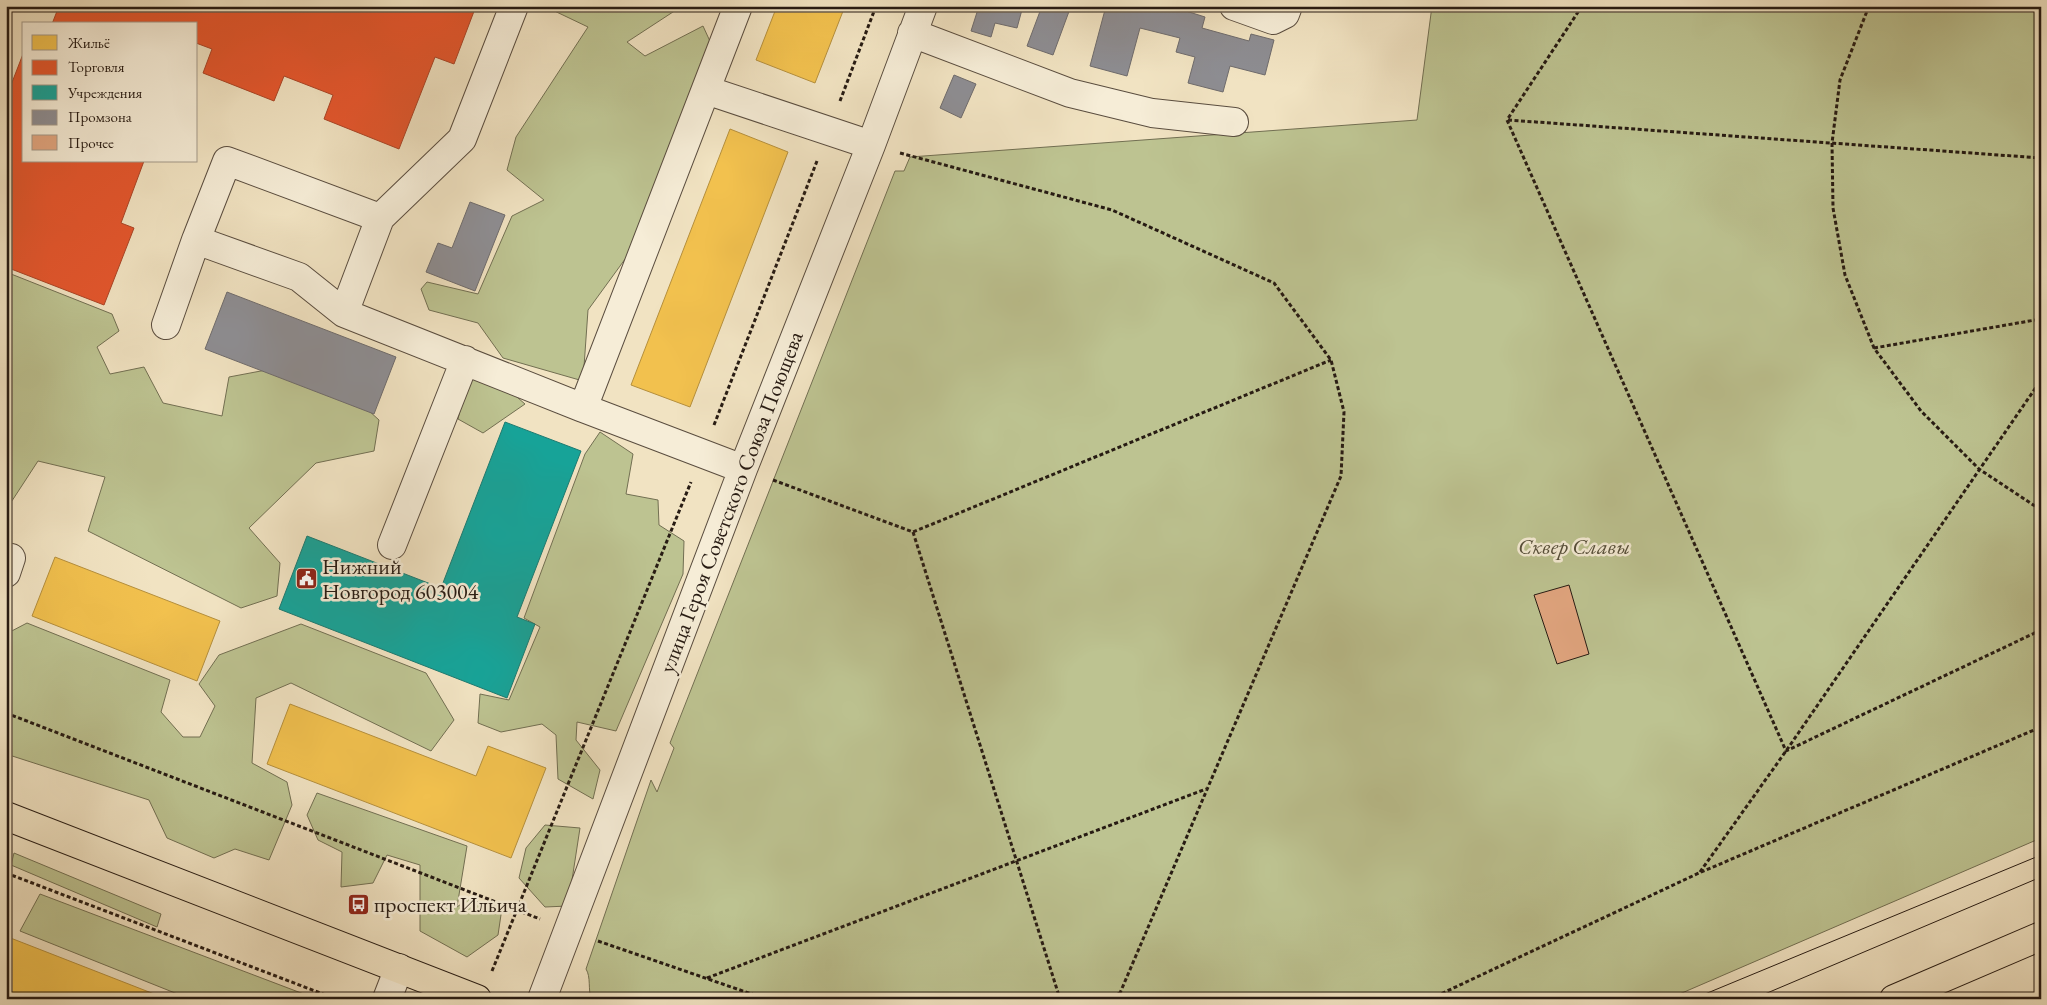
<svg xmlns="http://www.w3.org/2000/svg" width="2047" height="1005" font-family="'EB Garamond',serif">
  <style>
    .green { fill: #bdc391; stroke: #726f52 }
    .homes { fill: #f2c14e; stroke: #b58f3c }
    .shops { fill: #e4572e; stroke: #ab4526 }
    .public { fill: #17a398; stroke: #1c7a70 }
    .industry { fill: #8d8d92; stroke: #6e6b6c }
    .building { fill: #e1a57f; stroke: #271b13 }
    .lines { fill: none; stroke-linecap: round; stroke-linejoin: round }
    .minor-casing { stroke: #5a4d3f; stroke-width: 30 }
    .major-casing { stroke: #271b13; stroke-width: 30 }
    .path { stroke: #271b13; stroke-width: 3; stroke-dasharray: 4 2.5; stroke-linecap: butt }
    .minor { stroke: #f6edd7; stroke-width: 28 }
    .major { stroke: #f1e3c2; stroke-width: 28 }
    .tram { stroke: #271b13; stroke-width: 1 }
    .labels { text-anchor: middle; dominant-baseline: central; stroke-width: 5; stroke-linejoin: round; paint-order: stroke }
    .street-label { font-size: 22px; fill: #271b13; stroke: #f6edd7 }
    .park-label { font-size: 22px; font-style: italic; fill: #544d39; stroke: #f6edd7 }
    .poi-label { font-size: 22px; fill: #271b13; stroke: #f6edd7; text-anchor: start }
  </style>
  <rect width="100%" height="100%" fill="#f1e3c2"/>
  <filter id="stains"><feTurbulence type="fractalNoise" baseFrequency=".004" numOctaves="4"/><feColorMatrix values="0 0 0 0 .2 0 0 0 0 .09 0 0 0 0 .02 0 0 0 .5 -.17"/></filter>
  <radialGradient id="worn" r=".72"><stop offset=".6" stop-color="#630" stop-opacity="0"/><stop offset="1" stop-color="#630" stop-opacity=".3"/></radialGradient>
  <path class="green" d="M544,6h127l5,4 -49,32 18,14 58,-30 11,24 -75,190 -51,70 -5,71 -80,-23 -25,-35 -49,-13 -8,-21 6,-7 51,12 34,-78 32,-16 -37,-30 9,-33 72,-110z
    M1432,6h609v832l-373,161h-1077c-3,-10 0,-22 -5,-30l65,-189 6,12 17,-44 -4,-5 225,-572h9l6,-14 507,-37z
    M6,272l106,42 7,17 -22,16 13,27 34,-7 19,36 59,13 7,-39 85,-16 65,59 -5,31 -58,12 -67,65 31,35 -3,33 -36,12 -153,-77 17,-54 -67,-16 -32,49z
    M468,376l35,9 22,19 -42,29 -25,-14z
    M600,432l33,22 -7,40 32,6 1,25 25,16 -1,33 -67,157 -39,-9 -1,18 24,30 -7,29 -35,-20 -2,-44 -14,-11 -41,8 -23,-9 2,-29 29,6 31,-73 -16,-9 61,-164z
    M27,623l143,57 -9,32 22,25h17l15,-31 -16,-22 20,-29 82,-31 125,49 28,47 -23,31 -140,-68 -35,15 -4,65 35,19 5,23 -23,55 -34,-11 -21,9 -47,-20 -18,-38 -143,-46v-120z
    M317,793l150,53 -10,61 11,-8 34,9 -4,27 -31,22 -47,-26v-66l-33,-10 -14,28 -32,4 1,-35 -24,-12 -11,-25z
    M545,825l35,3 -12,78 -23,1 -26,-29 7,-30z
    M14,853l147,61 -4,13 -146,-62z
    M40,894l277,105h-127l-170,-68z"/>
  <path class="homes" d="M777,6h68l-30,77 -59,-23z
    M730,129l58,23 -98,255 -59,-22z
    M55,557l165,64 -23,60 -165,-65z
    M290,704l186,72 12,-30 58,22 -35,90 -244,-94z
    M8,937l159,62h-161v-57z"/>
  <path class="shops" d="M59,6h417l-22,58 -19,-7 -36,92 -75,-30 9,-24 -49,-19 -10,25 -71,-28 9,-24 -16,-6v-19h-144z
    M23,54l1,107h120l-23,62 13,5 -30,77 -98,-38v-169z"/>
  <path class="public" d="M505,422l76,29 -64,166 18,7 -28,74 -228,-89 28,-73 134,52z"/>
  <path class="industry" d="M979,6h44l-6,22 -22,-5 -4,14 -20,-6z
    M1042,6h29l-18,49 -26,-9z
    M1106,6h64l35,11 -3,11 47,13 2,-7 23,6 -9,35 -35,-9 -7,26 -35,-9 7,-26 -19,-5 4,-14 -40,-10 -13,48 -37,-10z
    M954,75l22,9 -15,34 -21,-10z
    M470,202l35,13 -30,76 -49,-19 12,-29 14,5z
    M227,292l169,65 -22,57 -169,-65z"/>
  <path class="building" d="M1569,585l20,69 -32,10 -23,-69z"/>
  <g class="lines">
    <defs>
      <path id="minor" d="M514,6l-52,133 -82,79 -36,95 239,95
        M738,6l-155,402 160,61
        M1234,6l39,14 12,-6 3,-8
        M912,33l158,60 82,20 82,9
        M706,90l165,55
        M196,240l103,37 45,36
        M166,325l30,-85 31,-79 153,57
        M392,545l73,-185
        M6,557l5,1 -5,15
        M387,999l12,-31
        M542,999l201,-530 128,-324 52,-139"/>
      <path id="major" d="M6,816l471,183
        M1894,999l147,-63"/>
    </defs>
    <use href="#minor" class="minor-casing"/>
    <use href="#major" class="major-casing"/>
    <path class="path" d="M1582,6l-75,114 279,631 255,-121
      M1869,6l-29,74 -8,63 1,65 12,67 29,73 47,63 58,58 62,41
      M840,101l36,-95
      M1508,120l533,38
      M900,153l212,57 162,73 57,77 13,52 -3,64 -221,517 3,6
      M1874,348l167,-29
      M714,425l103,-264
      M773,480l140,52 418,-172
      M913,532l147,467
      M6,713l534,206
      M1700,872l86,-121 255,-371
      M6,873l330,126
      M598,941l168,58
      M492,971l199,-489
      M707,978l499,-189
      M1099,999l21,-6
      M1430,999l269,-126 342,-146
      M2036,999l5,-2"/>
    <use href="#minor" class="minor"/>
    <use href="#major" class="major"/>
    <path class="tram" d="M1693,999l348,-144
      M1753,999l288,-122"/>
  </g>
  <defs>
    <symbol id="civic-square" viewBox="-11 -11 22 22"><rect x="-9" y="-9" width="18" height="18" rx="4" fill="#8f2418" stroke="#f6edd7"/><path d="M-.6-6.5H3V-4.5H.6V-3L4-1V1h2V6H-6V1h2V-1L-.6-3ZM-1.2 2.5V6h2.4V2.5Z" fill="#fff"/></symbol>
    <symbol id="bus-square" viewBox="-11 -11 22 22"><rect x="-9" y="-9" width="18" height="18" rx="4" fill="#8f2418" stroke="#f6edd7"/><path d="M-5-6H5V4H4V6H2V4H-2V6H-4V4H-5ZM-3.5-4V0h7V-4ZM-3.5 1.2v1.5H-2V1.2ZM2 1.2v1.5H3.5V1.2Z" fill="#fff"/></symbol>
  </defs>
  <g fill-rule="evenodd">
    <use href="#civic-square" x="294" y="566" width="25" height="25"/>
    <use href="#bus-square" x="346" y="892" width="25" height="25"/>
  </g>
  <g class="labels">
    <g class="street-label">
      <text transform="translate(731 502) rotate(-69)">улица Героя Советского Союза Поющева</text>
    </g>
    <g class="park-label">
      <text x="1574" y="546">Сквер Славы</text>
    </g>
    <g class="poi-label">
      <text x="322" y="566">Нижний<tspan x="322" dy="25">Новгород 603004</tspan></text>
      <text x="374" y="904">проспект Ильича</text>
    </g>
  </g>
  <rect width="2047" height="1005" fill="none" stroke="#f1e3c2" stroke-width="25"/>
  <rect x="8" y="8" width="2032" height="990" fill="none" stroke="#271b13" stroke-width="2.5"/>
  <rect x="12" y="12" width="2022" height="980" fill="none" stroke="#271b13"/>
  <rect x="22" y="22" width="175" height="140" fill="#f6edd7" stroke="#a39989"/>
  <rect x="32" y="35" width="25" height="15" fill="#f2c14e" stroke="#a39989"/>
  <text x="68" y="48" font-size="15" fill="#271b13">Жильё</text>
  <rect x="32" y="60" width="25" height="15" fill="#e4572e" stroke="#a39989"/>
  <text x="68" y="72" font-size="15" fill="#271b13">Торговля</text>
  <rect x="32" y="85" width="25" height="15" fill="#17a398" stroke="#a39989"/>
  <text x="68" y="98" font-size="15" fill="#271b13">Учреждения</text>
  <rect x="32" y="110" width="25" height="15" fill="#8d8d92" stroke="#a39989"/>
  <text x="68" y="122" font-size="15" fill="#271b13">Промзона</text>
  <rect x="32" y="135" width="25" height="15" fill="#e1a57f" stroke="#a39989"/>
  <text x="68" y="148" font-size="15" fill="#271b13">Прочее</text>
  <rect width="100%" height="100%" filter="url(#stains)"/>
  <rect width="100%" height="100%" fill="url(#worn)"/>
</svg>
